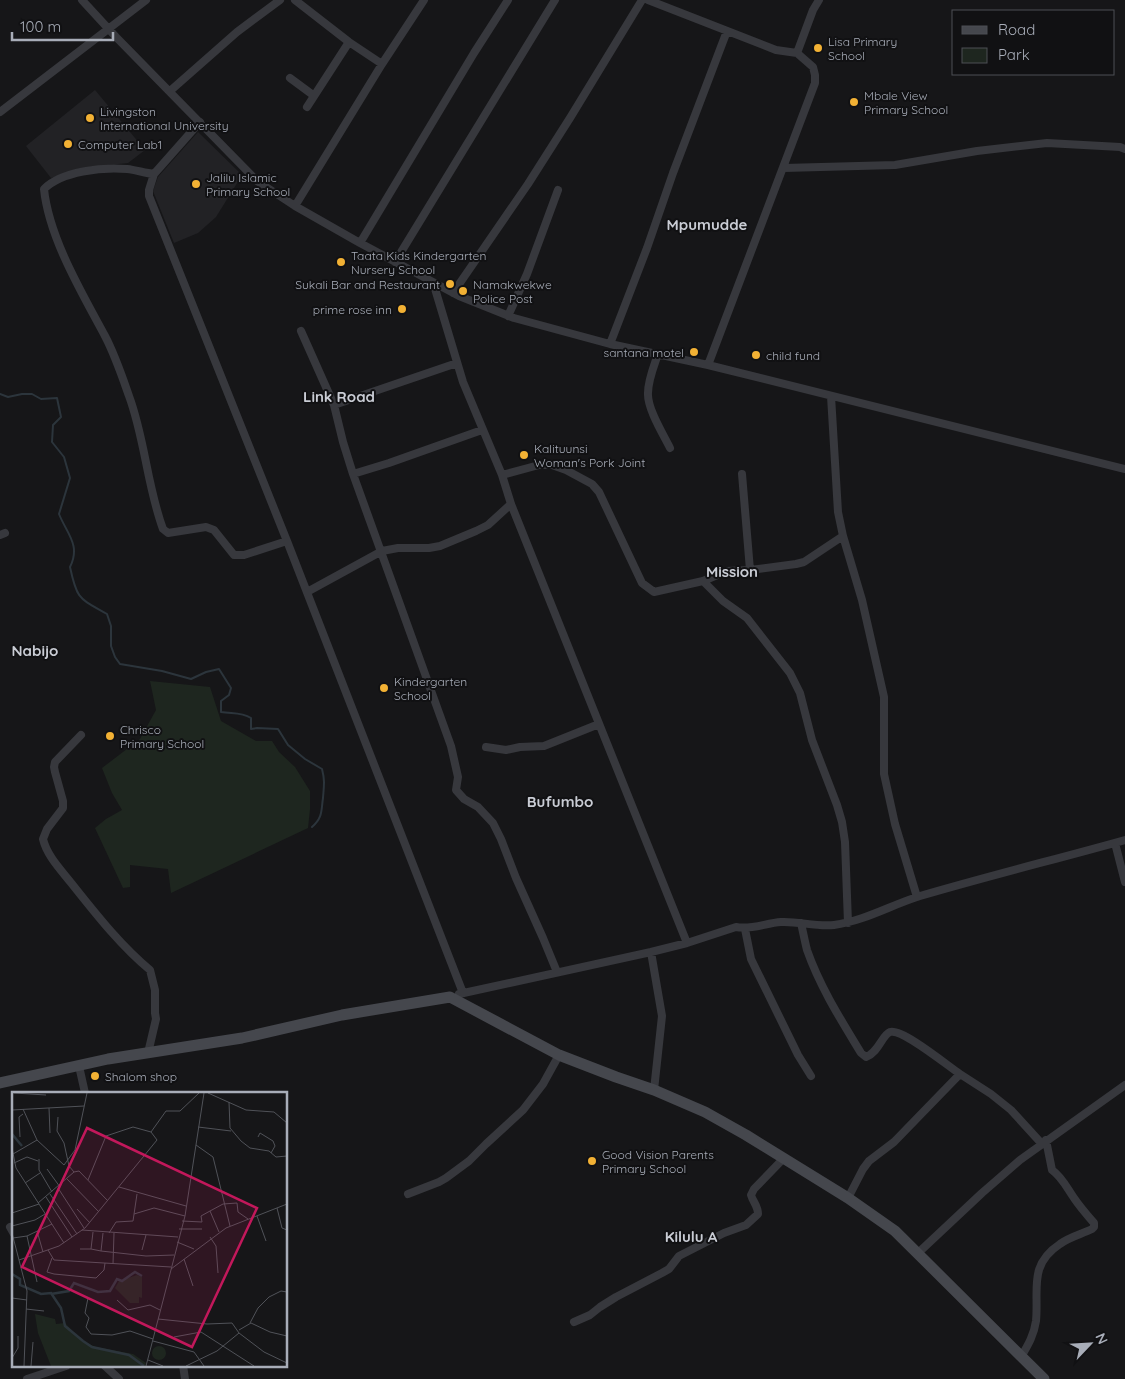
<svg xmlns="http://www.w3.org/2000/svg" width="1125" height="1379" font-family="Quicksand,sans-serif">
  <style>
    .built { fill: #222225 }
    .green { fill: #1e261f }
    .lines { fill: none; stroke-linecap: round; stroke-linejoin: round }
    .stream { stroke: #2c353c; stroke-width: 2 }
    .street { stroke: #37383d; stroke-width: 8 }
    .secondary { stroke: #45474d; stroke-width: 11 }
    .poi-dot { fill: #f2b134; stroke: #111113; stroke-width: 2 }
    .labels { text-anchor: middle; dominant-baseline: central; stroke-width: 4; stroke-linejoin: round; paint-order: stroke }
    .poi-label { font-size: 12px; fill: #a8adb8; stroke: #111113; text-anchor: start }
    .quarter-label { font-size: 15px; font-weight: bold; fill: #c9ccd4; stroke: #111113 }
    .inset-river { fill: none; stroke: #2c353c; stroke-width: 2.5 }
    .inset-road { fill: none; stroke: #505258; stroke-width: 1 }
    .view { fill: #c2185b; fill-opacity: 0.15; stroke: #c2185b; stroke-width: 2.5 }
    .inset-edge { fill: none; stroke: #a8adb8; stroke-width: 2.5 }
  </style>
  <rect width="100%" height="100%" fill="#161618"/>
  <path class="built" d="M95,90l50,60 -17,13 -48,5 -29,10 -25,-32z
    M198,132l44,43 -26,42 -18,16 -24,10 -21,-52 5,-14z"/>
  <path class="green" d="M150,681l60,6 11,34 35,20h16l7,11 16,15 15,24v18l-2,19 -137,65 -3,-24 -38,-4v22l-7,1 -28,-60 11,-9 16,-9 -10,-17 -10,-25 38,-29 16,-29z"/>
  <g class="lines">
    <path class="stream" d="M0,394l8,3 14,-3h10l9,5 16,-1 4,19 -8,8 -1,17 12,15 6,21 -11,36c8,20 22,31 11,53 7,33 9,31 37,47l4,12v20l4,11 5,7 42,7 29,8 15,-7 13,-3 12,19 -2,7 -8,6v11c11,2 20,0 30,6v11l6,-1 21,1 10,16 17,14 17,10c3,12 2,16 1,29 -2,13 0,19 -11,29"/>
    <path class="street" d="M82,0l34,37 141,144 38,25 65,37 99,53 55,22 96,26 98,21 417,104
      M295,0l54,42 33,22
      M648,0l128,50 21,3 16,14 2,8v8l-107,282
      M797,53l16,-43 6,-10
      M290,78l23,17
      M170,91l67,-59 43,-32
      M307,107l42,-65
      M0,112l146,-112
      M200,122l-46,52 -5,16v6l138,345 176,452
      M784,168l111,-3 82,-14 70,-8 73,4 5,2
      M154,174c-9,-1 -18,-4 -27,-5 -25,-2 -65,2 -83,20 5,49 38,104 61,147 10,19 17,40 24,60 16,43 18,90 34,133l5,4 38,-6 8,3 20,25h10l43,-14
      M295,206l87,-142 42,-64
      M360,243l114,-190 34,-53
      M395,262l160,-262
      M433,282l30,100 39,93 9,29 176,439
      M453,293l75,-109 42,-66 72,-118
      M508,316l19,-42 31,-84
      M301,331l33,74 123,-42
      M610,344l37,-96 26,-75 54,-142
      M658,354c-4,12 -10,26 -10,39 -1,15 15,41 22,55
      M831,396l7,116 5,24 19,64 22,97v77l11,50 22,73
      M334,405l9,37 10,32 36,-11 93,-33
      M353,474l98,272 7,31 -2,13 8,9 14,8 15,16 8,16 15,39 27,60 14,34
      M742,474l8,96
      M502,475l37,-10h13l14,5 26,14 7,8 43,91 12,9 49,-11 24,-10 23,-1 46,-6 8,-2 39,-26
      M0,535l5,-2
      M703,581l20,20 24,17 43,55 10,20 12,47 25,65 5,17 3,20 3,81
      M307,592l75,-41 16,-3h31l11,-2 36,-15 12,-6 23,-21
      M81,735l-26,27 -1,5 1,5 8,29v7l-16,21 -4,10c4,17 18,31 29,45 24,30 48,61 78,86l5,20v23l1,6 -8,34
      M486,747l20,3 14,-3 24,-1 55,-22
      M1115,843l10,39
      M801,923c2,9 4,19 6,27 13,37 34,70 54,103l5,4c13,-5 16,-22 24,-25 12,-4 58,34 70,42
      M745,929l6,30 47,96 13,21
      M651,952l11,64 -8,74
      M459,994l192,-42 36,-9 49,-16c15,3 30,-4 45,-5 17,-1 35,5 53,3 30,-4 57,-20 86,-29 68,-20 137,-37 205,-56
      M79,1066l6,27
      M408,1194l31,-12 7,-4 23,-17 17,-17 37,-34 20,-26 16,-29
      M848,1198l15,-29 6,-8 25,-19 66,-68 31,20 20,16 31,34
      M10,1227l4,7
      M917,1254l65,-61 38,-33 105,-75
      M574,1322l16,-7 10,-8 16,-10 46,-24 7,-4 10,-13 45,-23 22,-8 12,-11c0,-8 -5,-12 -7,-19l3,-6 29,-30
      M1021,1357c7,-12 13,-22 15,-36 3,-31 -8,-56 24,-77 9,-7 22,-10 32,-15l2,-2v-4c-7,-8 -14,-16 -20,-25 -7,-10 -12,-21 -22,-28l-6,-30
      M104,1365l15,14
      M183,1365l2,14
      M27,1379l39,-13"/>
    <path class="secondary" d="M0,1083l108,-24 134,-21 100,-23 108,-18 109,58 57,22 38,13 51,22 41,23 102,63 47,33 149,148"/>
  </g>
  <g class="poi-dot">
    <circle cx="818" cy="48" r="5"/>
    <circle cx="854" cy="102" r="5"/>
    <circle cx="90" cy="118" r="5"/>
    <circle cx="68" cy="144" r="5"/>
    <circle cx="196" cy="184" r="5"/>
    <circle cx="341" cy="262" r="5"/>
    <circle cx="450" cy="284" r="5"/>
    <circle cx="463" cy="291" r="5"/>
    <circle cx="402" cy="309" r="5"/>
    <circle cx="694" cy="352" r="5"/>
    <circle cx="756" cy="355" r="5"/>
    <circle cx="524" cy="455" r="5"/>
    <circle cx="384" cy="688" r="5"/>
    <circle cx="110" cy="736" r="5"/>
    <circle cx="95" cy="1076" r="5"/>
    <circle cx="592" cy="1161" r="5"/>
  </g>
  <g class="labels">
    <g class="poi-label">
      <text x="828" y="41">Lisa Primary<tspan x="828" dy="14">School</tspan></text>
      <text x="864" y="95">Mbale View<tspan x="864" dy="14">Primary School</tspan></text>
      <text x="100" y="111">Livingston<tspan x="100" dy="14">International University</tspan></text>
      <text x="78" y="144">Computer Lab1</text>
      <text x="206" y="177">Jalilu Islamic<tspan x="206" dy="14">Primary School</tspan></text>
      <text x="351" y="255">Taata Kids Kindergarten<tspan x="351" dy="14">Nursery School</tspan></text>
      <text x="440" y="284" text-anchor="end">Sukali Bar and Restaurant</text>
      <text x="473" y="284">Namakwekwe<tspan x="473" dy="14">Police Post</tspan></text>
      <text x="392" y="309" text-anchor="end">prime rose inn</text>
      <text x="684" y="352" text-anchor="end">santana motel</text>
      <text x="766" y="355">child fund</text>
      <text x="534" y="448">Kalituunsi<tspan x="534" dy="14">Woman's Pork Joint</tspan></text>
      <text x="394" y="681">Kindergarten<tspan x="394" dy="14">School</tspan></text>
      <text x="120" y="729">Chrisco<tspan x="120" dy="14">Primary School</tspan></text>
      <text x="105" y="1076">Shalom shop</text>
      <text x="602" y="1154">Good Vision Parents<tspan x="602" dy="14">Primary School</tspan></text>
    </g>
    <g class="quarter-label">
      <text x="707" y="224">Mpumudde</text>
      <text x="339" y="396">Link Road</text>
      <text x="732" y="571">Mission</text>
      <text x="35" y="650">Nabijo</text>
      <text x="560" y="801">Bufumbo</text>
      <text x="691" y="1236">Kilulu A</text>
    </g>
  </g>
  <g transform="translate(12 1092)">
    <rect width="275" height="275" fill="#161618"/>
    <path d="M125,183l5,2v21l-3,-1v6h-9l-15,-15 4,-7zM23,222l20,5 1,5 9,-1 17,18 14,6 37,7 13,9 -1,3h-94l-13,-33zM140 261a7 7 0 1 1 14 0a7 7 0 1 1-14 0Z" fill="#1e261f"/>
    <path class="inset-river" d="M0,42l10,12M0,182l8,5v6l21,9 10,-1 10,15 4,18 18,15 9,6 37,8 15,11M39,202l18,-3 5,-8 24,9 12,-1 7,-12 5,2 13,-9 7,4"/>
    <path class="inset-road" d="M2,1l32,2M196,1l38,17 28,2 13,11M217,10l1,26 11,13 9,7 19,3 7,6 11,-1M37,16l1,25M11,17l14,31 27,25 11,-15 12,-57M0,18l72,-4M46,25l-1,14 7,12 5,23 5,6 5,-1 29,30M186,35l33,4M8,45l-1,-20 4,-3M246,45l2,-4 13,8 2,5 -4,7M184,53l17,12 17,69M0,56l4,20 23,36M1,62l24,-14M27,67v11l13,22M2,71l13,-6 11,4M35,77l13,18M55,87l32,33M76,88l18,-44 27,-9 18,5M13,91l15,-10M107,95l67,19M46,96l26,40M38,102l27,40M34,105l26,40M26,111l36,-31M211,112l14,-1 1,9 10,7M265,116l5,20 5,2M65,117l13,14M0,121l27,-9 25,39M122,122l20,-6 31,8M245,124l9,25M170,129l20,1 -1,-6 9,-5M0,134l23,-6 10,-6M167,137h23M70,138l96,7M25,139l6,21M207,140l-9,-21 13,-7M0,141l15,58 -3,75M97,141l7,-11 17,-1 4,-27M15,144l10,46M198,145l6,9 2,27M1,146l14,-2 25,-12M165,150l17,7M68,157h11l2,-17M79,157l10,2 2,-18M36,158l6,10 117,7M130,158l4,-15M89,159l45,5 28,-1M40,166l-5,14 7,2 42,4 8,-8 1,-7M172,167l9,27M7,168l40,-14 26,-18 72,-88 -6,-8 15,-21h14l19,-18M101,172l1,-31M159,177l55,-41 61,-24M0,206l15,2M76,206l-3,15 4,5 -3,9 5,7 21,1 18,-4 23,8M105,208l11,10 22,-5 10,5M14,217l18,2M146,227l49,5 25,-1 7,10 25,19 23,11M238,231l8,-15 11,-11 12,-6 6,1M227,238l12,-7 19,9 17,4M162,245l27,-5 53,34M141,249l41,11 10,14M0,266l6,-10v-12M136,268l15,6M19,274l2,-24M134,274l39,-150 19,-123M174,274l31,-15 22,-18"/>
    <path class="view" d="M75,36l170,80 -65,139 -170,-80z"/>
    <rect width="275" height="275" class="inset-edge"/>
  </g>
  <rect x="952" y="10" width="162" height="65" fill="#111113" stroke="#4d4f55"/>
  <rect x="962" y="26" width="25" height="8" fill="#45474d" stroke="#4d4f55"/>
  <text x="998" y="35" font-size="15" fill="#a8adb8">Road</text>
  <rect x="962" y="48" width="25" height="15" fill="#1e261f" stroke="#4d4f55"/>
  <text x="998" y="60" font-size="15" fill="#a8adb8">Park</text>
  <g transform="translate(1090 1344) rotate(65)" stroke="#111113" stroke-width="4" paint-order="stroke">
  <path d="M0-4L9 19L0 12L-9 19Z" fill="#a8adb8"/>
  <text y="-8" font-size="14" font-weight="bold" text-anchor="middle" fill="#a8adb8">N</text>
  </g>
  <path d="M12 32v8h101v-8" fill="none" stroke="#a8adb8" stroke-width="2.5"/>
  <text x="20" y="32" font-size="15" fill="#a8adb8" stroke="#111113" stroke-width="4" paint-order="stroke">100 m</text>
</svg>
